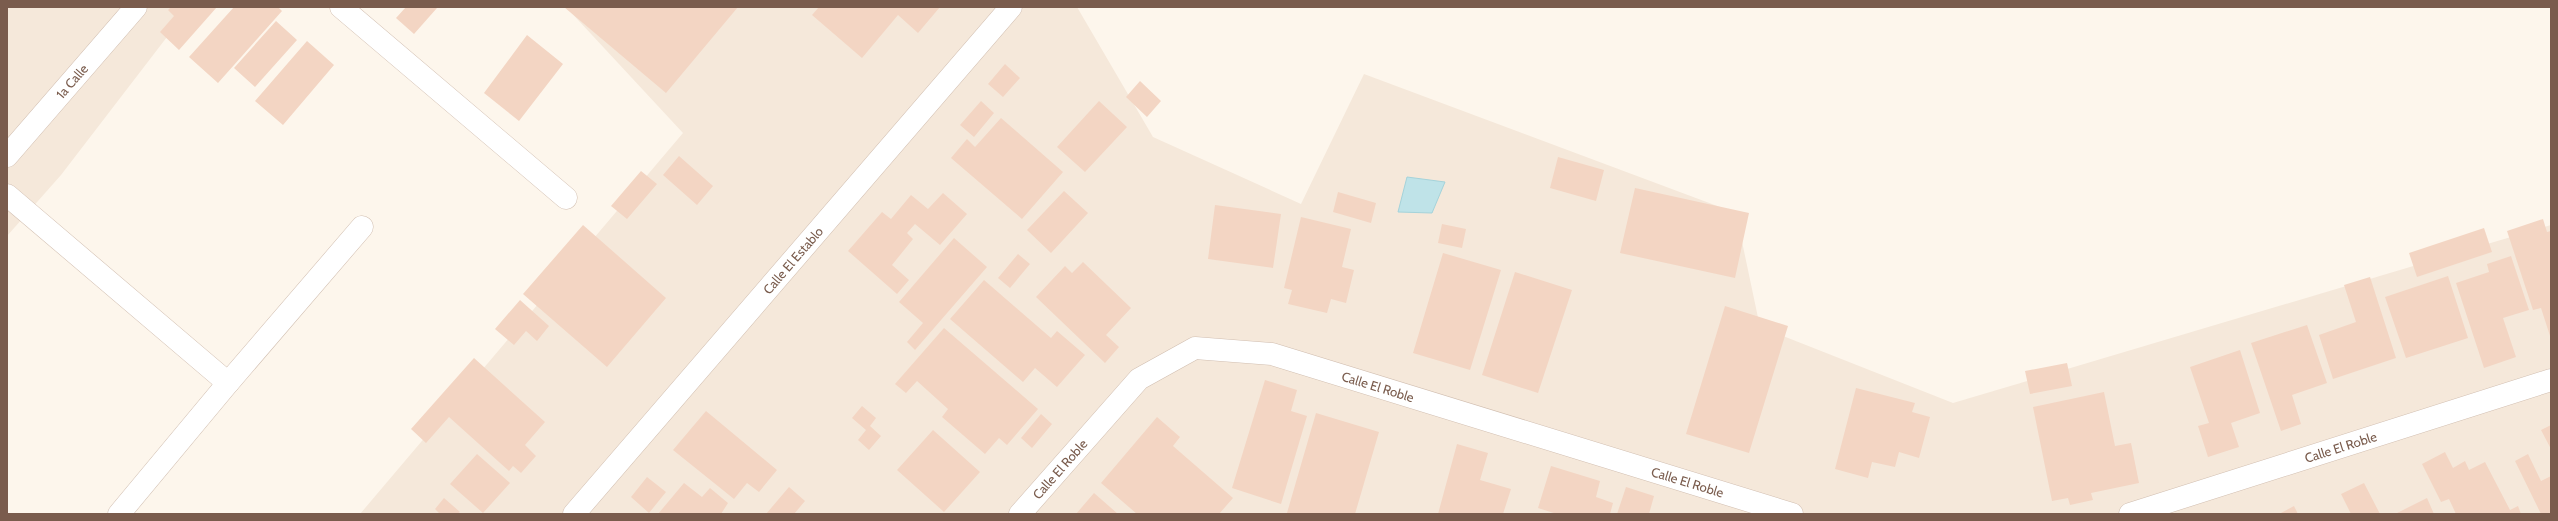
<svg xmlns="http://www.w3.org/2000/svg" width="2558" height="521" font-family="Cabin,sans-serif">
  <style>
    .residential { fill: #f5e8da }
    .water { fill: #bfe3e8; stroke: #a5d3da }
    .building { fill: #f3d5c3 }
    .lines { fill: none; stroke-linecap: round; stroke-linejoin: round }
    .street-casing { stroke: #d1beb0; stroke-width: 23 }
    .street { stroke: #fff; stroke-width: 22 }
    .labels { text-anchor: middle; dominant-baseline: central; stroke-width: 3; stroke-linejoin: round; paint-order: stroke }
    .street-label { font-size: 13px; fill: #7a5c4d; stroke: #fffaf3 }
  </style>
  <rect width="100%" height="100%" fill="#fdf6ec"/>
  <path class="residential" d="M7,7h183l-129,168 -54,61z
    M566,7h511l76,130 148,67 63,-130 372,139 24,114 193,76 598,-178v289h-2191l323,-381z"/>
  <path class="water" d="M1407,177l38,5 -13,31 -34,-1z"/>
  <path class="building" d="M171,7h46l-38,43 -19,-18 14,-16 -6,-6z
    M234,7h44l4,4 -64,72 -29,-26z
    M406,7h29l2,1 -23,26 -18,-16z
    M564,7h174l-72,86z
    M819,7h121l-22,26 -20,-18 -36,43 -50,-43z
    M276,21l21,19 -42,47 -21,-19z
    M527,35l36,29 -44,57 -35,-28z
    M307,41l27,24 -51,60 -28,-24z
    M1005,64l15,14 -17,19 -15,-13z
    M1140,81l21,20 -14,16 -21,-20z
    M981,101l13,12 -20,24 -14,-12z
    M1099,101l28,26 -42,45 -28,-25z
    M1001,118l62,54 -41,47 -71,-61 16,-19 8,8z
    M679,156l34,30 -16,19 -34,-30z
    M1558,157l46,13 -8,31 -46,-13z
    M641,171l16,13 -30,35 -16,-13z
    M1635,188l114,25 -14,65 -115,-25z
    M1064,191l24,22 -37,40 -24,-23z
    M1338,192l38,11 -5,20 -38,-11z
    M943,193l24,21 -27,31 -25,-21 -8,9 6,6 -21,26 17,15 -12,14 -49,-43 34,-39 9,7 20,-24 17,14z
    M1215,205l66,9 -8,54 -65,-9z
    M1301,217l50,12 -9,38 12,3 -8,33 -15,-4 -4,14 -39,-9 4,-14 -8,-2z
    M2543,219l4,13 4,-1v108l-10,-31 -8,2 -26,-79z
    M1442,224l24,5 -4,19 -24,-5z
    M583,225l83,73 -59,69 -84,-73z
    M2484,228l8,24 -75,25 -8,-24z
    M954,238l33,29 -72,83 -8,-8 16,-19 -24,-21z
    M1443,253l58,17 -31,100 -57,-17z
    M1018,254l12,10 -20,24 -12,-10z
    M2511,256l18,54 -26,8 13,39 -32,11 -28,-85 33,-11 -2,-8z
    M1083,262l48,46 -25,27 13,12 -14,16 -69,-66 29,-31 7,7z
    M1515,272l57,18 -34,103 -56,-18z
    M2448,276l20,62 -62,20 -21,-61z
    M2370,277l26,81 -63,21 -14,-44 37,-13 -12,-37z
    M984,280l67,58 6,-7 28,24 -28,32 -22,-19 -12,14 -73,-63z
    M520,300l29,26 -12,15 -11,-10 -12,14 -19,-16z
    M1725,306l63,20 -39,127 -63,-19z
    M2307,325l20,58 -35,12 9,29 -20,7 -30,-88z
    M944,328l94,81 -31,36 -8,-7 -14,16 -43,-37 6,-8 -31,-28 -11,12 -11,-9z
    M2240,350l20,63 -29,10 8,24 -31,10 -10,-31 11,-3 -19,-56z
    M474,358l71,64 -20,23 11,11 -15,17 -8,-7 -4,5 -60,-54 -23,26 -15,-14z
    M2067,363l5,23 -42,8 -5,-23z
    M1265,380l32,10 -6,21 16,5 -26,88 -49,-16z
    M1856,388l59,15 -3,9 18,5 -11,41 -20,-6 -4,15 -23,-5 -4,16 -33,-9z
    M2104,392l11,54 16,-3 8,40 -48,10 2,7 -23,5 -2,-7 -16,3 -19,-94z
    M862,406l14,12 -6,8 11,10 -12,14 -11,-10 8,-10 -14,-12z
    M706,411l71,59 -18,22 -12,-9 -13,16 -61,-49z
    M1316,413l63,19 -24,82 -68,-1z
    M1041,414l11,10 -20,24 -11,-10z
    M1157,417l23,20 -7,9 60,52 -14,16h-82l-36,-31z
    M2551,425v24l-10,-19z
    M933,430l47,42 -36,40 -47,-42z
    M1457,444l31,9 -8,27 31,9 -8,25h-65z
    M2445,452l8,16 12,-7 4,9 16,-8 25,48 8,-4 3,8h-65l-7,-15 -8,3 -19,-38z
    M477,454l33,29 -27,30 -33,-29z
    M2528,454l13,27 10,-5v38h-10l-26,-53z
    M1551,466l49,15 -4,16 17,6 -3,11h-53l-19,-6z
    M647,477l19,15 -17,21 -18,-16z
    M684,483l18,14 8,-9 18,15 -7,11h-63z
    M2364,483l16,31h-29l-10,-20z
    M789,487l16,14 -11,13h-28z
    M1626,487l28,9 -5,18h-32z
    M1094,493l24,21h-42z
    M444,498l16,14 -3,2h-17l-5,-5z
    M2427,498l7,16h-39z
    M2294,506l4,8h-19z"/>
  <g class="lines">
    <defs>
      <g id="street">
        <path d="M341,7l225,191"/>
        <path id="s1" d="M7,156l129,-149"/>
        <path d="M7,195l221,188 134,-156"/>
        <path d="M119,514l109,-131"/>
        <path id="s2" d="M574,514l437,-507"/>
        <path id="s3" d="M1020,514l119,-135 56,-31 77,6 520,160"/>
        <path id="s4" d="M2130,514l421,-134"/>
      </g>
    </defs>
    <use href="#street" class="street-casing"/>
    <use href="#street" class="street"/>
  </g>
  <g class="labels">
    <g class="street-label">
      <text stroke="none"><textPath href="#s1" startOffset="99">1a Calle</textPath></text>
      <text stroke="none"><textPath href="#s2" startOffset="335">Calle El Establo</textPath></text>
      <text stroke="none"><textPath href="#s3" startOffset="432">Calle El Roble</textPath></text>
      <text stroke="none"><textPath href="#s4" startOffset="221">Calle El Roble</textPath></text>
      <text stroke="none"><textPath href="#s3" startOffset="60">Calle El Roble</textPath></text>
      <text stroke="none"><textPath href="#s3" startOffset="756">Calle El Roble</textPath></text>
    </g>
  </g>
  <rect width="2558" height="521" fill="none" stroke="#7a5c4d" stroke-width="16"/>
</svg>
